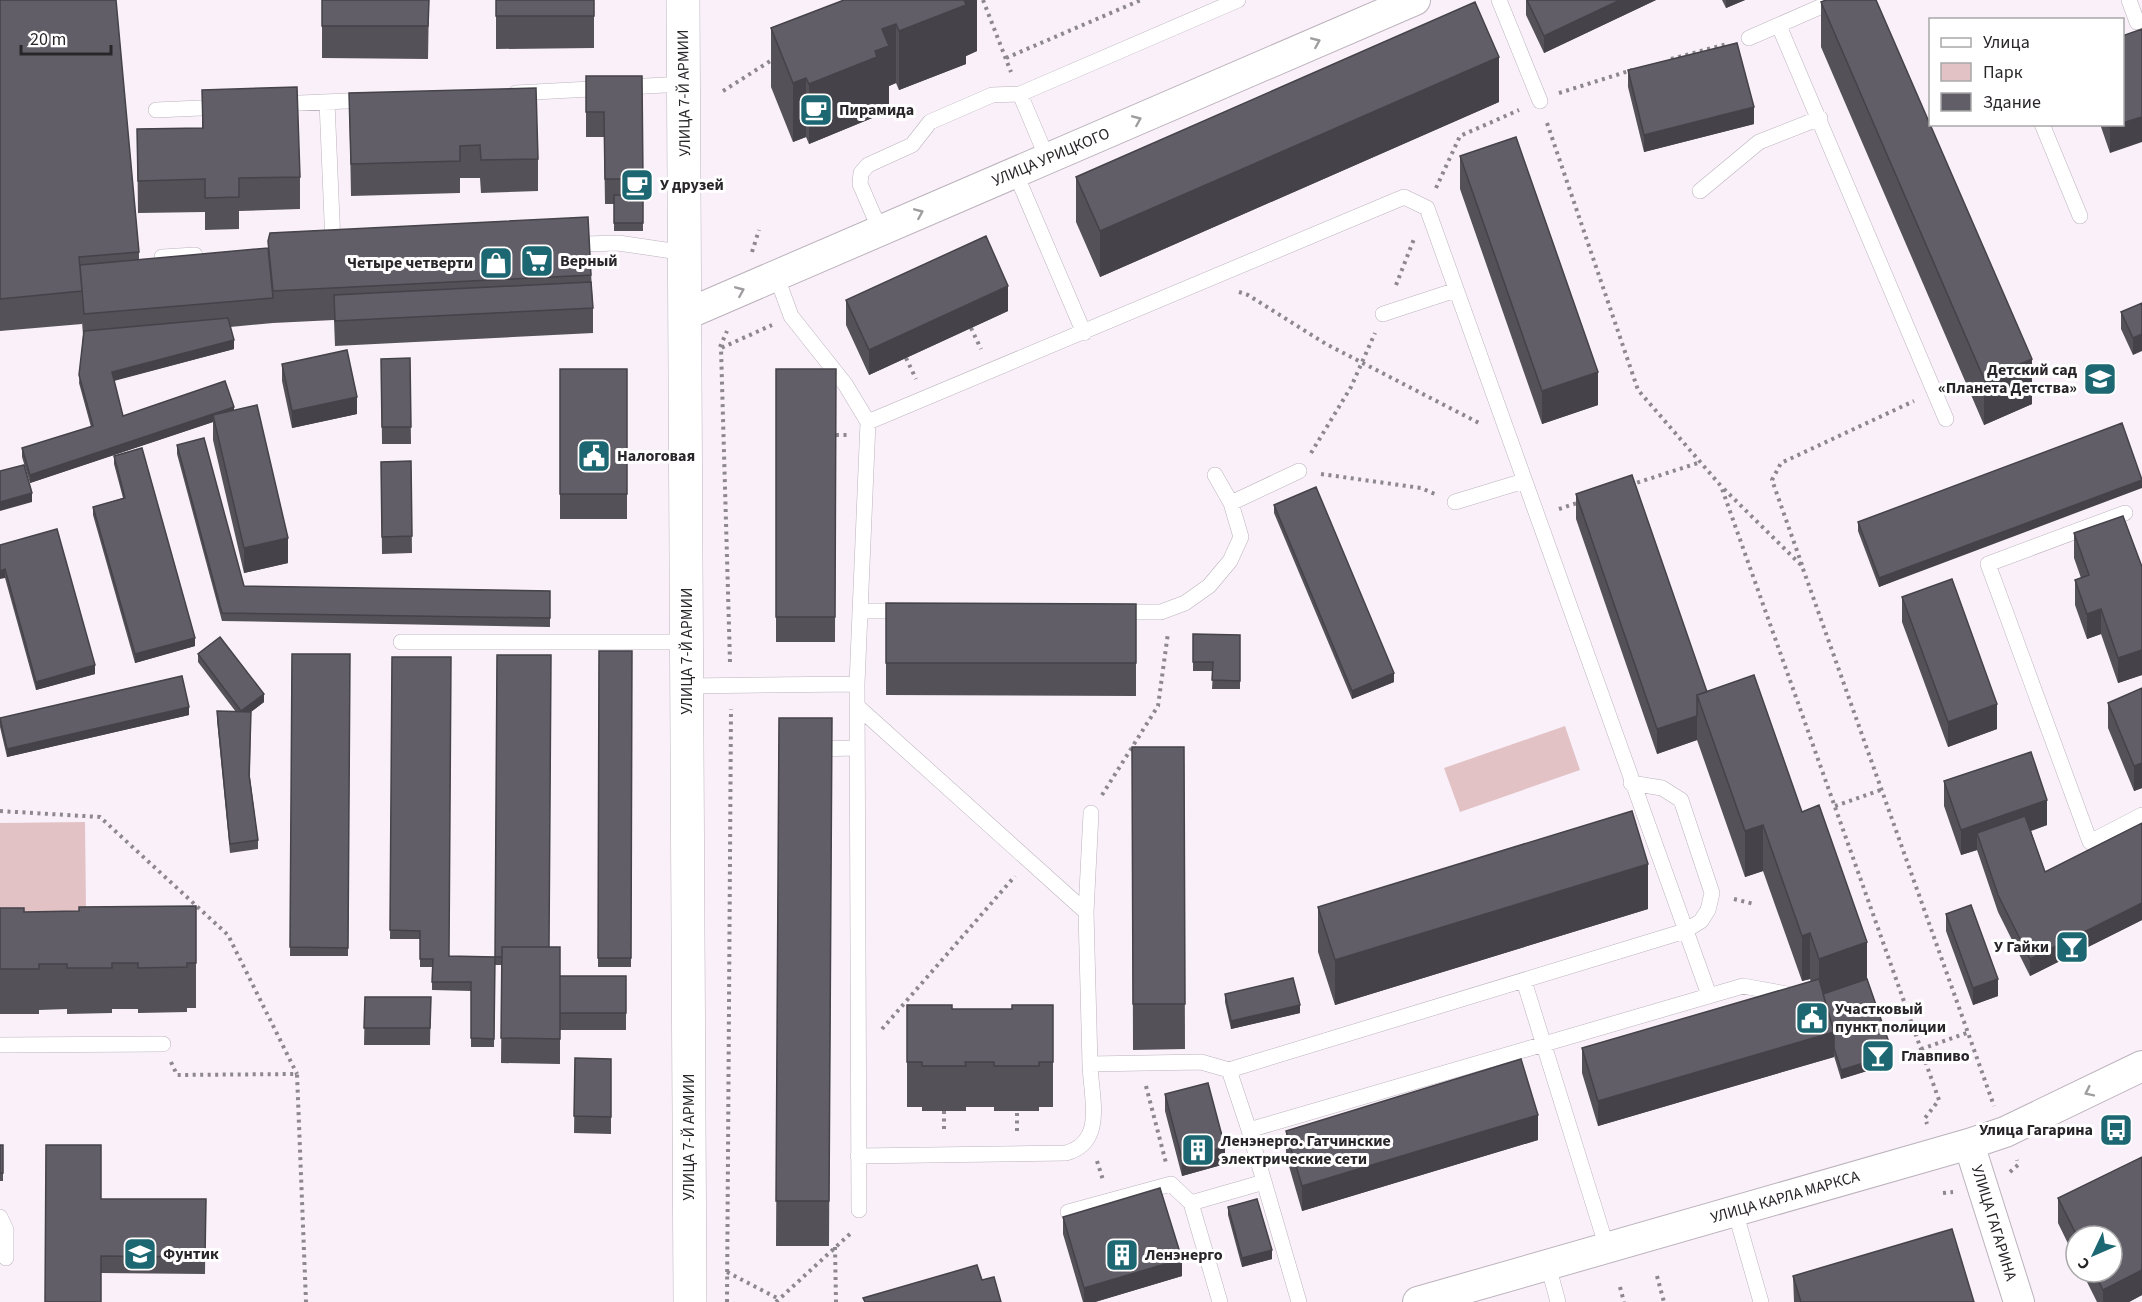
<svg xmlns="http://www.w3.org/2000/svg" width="2142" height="1302" font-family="'Source Sans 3',sans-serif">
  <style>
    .green { fill: #e2c2c5 }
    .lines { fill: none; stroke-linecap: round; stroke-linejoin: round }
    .lane-casing { stroke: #bcb3bc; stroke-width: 16 }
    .street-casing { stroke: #bcb3bc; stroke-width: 32 }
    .secondary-casing { stroke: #bcb3bc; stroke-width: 34 }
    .path { stroke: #8d878e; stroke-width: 4; stroke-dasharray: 3 4.5; stroke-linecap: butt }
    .lane { stroke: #fff; stroke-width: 15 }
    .street { stroke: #fff; stroke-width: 30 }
    .secondary { stroke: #fff; stroke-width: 33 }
    .wall { fill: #545159 }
    .shaded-wall { fill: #454249 }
    .building { fill: #625e68; stroke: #454249; stroke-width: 1.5 }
    .oneway { stroke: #9f9d9f }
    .labels { text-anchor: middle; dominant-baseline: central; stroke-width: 6; stroke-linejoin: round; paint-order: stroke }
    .street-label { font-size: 16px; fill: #292629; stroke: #fff }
    .poi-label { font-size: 16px; font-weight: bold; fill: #292629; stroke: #fff; text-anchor: start }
  </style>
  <rect width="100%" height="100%" fill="#f9f0fa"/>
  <path class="green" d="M1565,726l15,44 -120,42 -16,-44z
    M85,822l1,90 -86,1v-90z"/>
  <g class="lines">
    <defs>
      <path id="lane" d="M1499,0l41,101
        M2129,0l8,22
        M1779,26l167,393
        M1749,38l87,-38
        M516,93l168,-9
        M1020,94l27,64
        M327,102l6,142
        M277,104l93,-4
        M156,110l67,-3
        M2042,124l38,92
        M1015,172l69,161
        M1700,191l59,-49 61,-24
        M880,230l-20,-46 1,-11 7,-8 44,-20 18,-23 62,-27 28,-1 218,-94
        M586,244l32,-1 68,10
        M162,257l33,-2
        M776,275l15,41 54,68 23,38
        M1383,314l73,-24
        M1455,502l69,-21
        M1231,503l68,-32
        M2125,513l-137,51 102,278 52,-27
        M860,611h47
        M1117,612h44l24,-9 24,-17 21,-25 11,-24 -10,-34 -16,-28
        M401,642h286
        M687,686l170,-2
        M857,706l229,206
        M812,749l45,-1
        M1091,813l-5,99 4,152 111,-2 28,8
        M1524,981l83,267
        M0,1045l163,-1
        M1249,1130l-20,-60 456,-139 16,-10 7,-11 4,-17 -31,-93 -19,-12 -31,-5
        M858,1156l208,-3c40,-11 25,-55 24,-89
        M859,1210l-2,-526 11,-262 536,-225 23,11 282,787
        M1735,1211l26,91
        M1068,1212l103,-28 20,19
        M0,1217l6,13v28
        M1548,1265l10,37
        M1220,1302l-29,-99 73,-21
        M1299,1302l-50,-172 494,-144 44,8"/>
      <path id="street" d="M687,314l728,-314
        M1969,1144l50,158
        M1418,1302l551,-158 36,-12 137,-66"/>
      <path id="secondary" d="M683,0l7,1302"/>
    </defs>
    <use href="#lane" class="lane-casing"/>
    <use href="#street" class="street-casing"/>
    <use href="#secondary" class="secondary-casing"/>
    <path class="path" d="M983,0l28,72
      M1006,58l135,-58
      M1671,59l56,-15
      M723,91l52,-33
      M1559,93l73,-23
      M1547,123l91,267 83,96 218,614 -14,18 2,6
      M1436,188l24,-52 59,-26
      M752,252l7,-22
      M1396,285l18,-46
      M1239,292l9,3 78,49 153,79
      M971,328l10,21
      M720,347l7,-16
      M906,358l10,21
      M836,435h11
      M1311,453l40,-66 24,-54
      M1321,474l100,14 14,6
      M1630,485l71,-23
      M1724,489l78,77 192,540
      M1559,509l21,-7
      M1802,565l-30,-85 9,-17 133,-62
      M730,662l-9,-314 51,-23
      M1102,795l56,-89 10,-73
      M1835,806l46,-16
      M0,811l100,6 128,118 69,139
      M1734,899l20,5
      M882,1029l133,-153
      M1921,1049l46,-16
      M171,1062l6,13 120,-1 9,228
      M1146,1086l20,77
      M944,1111v20
      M1017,1131v-20
      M1097,1161l6,19
      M2010,1172l8,-7 -1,-5
      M1943,1193l10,-1
      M835,1247l1,55
      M727,1272l52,27
      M1657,1276l7,26
      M1620,1287l4,15
      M727,1302l4,-593
      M776,1302l76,-70"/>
    <use href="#lane" class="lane"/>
    <use href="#street" class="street"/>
    <use href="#secondary" class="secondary"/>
  </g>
  <path class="wall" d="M0,0l139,252v8l129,-12v-7l320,-24 5,91v25l-258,13 -1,-26 -61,3 -43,4 4,22 -120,32 9,35 111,-6 54,153 -44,10 -31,-133v-18l-183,61 -8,-26v-9l69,-21 -12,-44 4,-48 -1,-13v2l-82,7z
    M322,0h107l-1,59 -106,-1z
    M496,0h98v48l-98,1z
    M977,0v51l-11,5v8l-67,26 -3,-7 -7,3v19l-12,4v7l-68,28 -3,-7 -13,5 -22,-55v-59z
    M1526,0h130l-112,53 -18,-38z
    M1722,0h23l-19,8z
    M1821,2l211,402 -48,21 -163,-378z
    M1628,70l126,54 -110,28 -16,-65z
    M586,76h56l1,155h-29v-27h-9l-1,-67h-18z
    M202,90l98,87v32l-61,2v18l-34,1v-18l-67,1 -1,-84 65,-1z
    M349,93l189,66v32l-57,2 -1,-15h-20v15l-109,3z
    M1499,102l-399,175 -24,-55v-45z
    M2100,124h22l-12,29z
    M1460,156l138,249 -56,19 -82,-235z
    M846,300l162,11 -139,64 -23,-50z
    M2142,303l-9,52 -12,-26v-17z
    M410,358l1,86h-29l-1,-85z
    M282,364l75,50 -65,14 -10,-47z
    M560,369h67v150h-67z
    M776,369h60l-1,273h-59z
    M177,445l67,141 306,5v36l-328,-6 -45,-167z
    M114,456l81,190 -60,17 -42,-148v-8l30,-9 -9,-34z
    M411,461l1,92 -30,1 -1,-92z
    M2142,478l-263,109 -21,-56v-9z
    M1576,494l131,198 95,120 65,167 26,84 -52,16 -7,-23v1l-236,69 -16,-53v-25l229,-66 -1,-3 -8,2 -39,-110 -18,6 -48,-137 -40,14 -81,-235z
    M1274,505l120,177 -42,17 -78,-186z
    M2074,533l68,34v108l-24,8 -17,-49 -14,5 -12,-34v-25l6,-2 -7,-20z
    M0,545l95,129 -59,16 -31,-112z
    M1902,597l95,132 -49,18 -46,-125z
    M886,603l250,1v92l-250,-1z
    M1193,634l47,1v54h-28l1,-18h-20z
    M599,651h33l-1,316h-33z
    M198,654l66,48 -13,10 -1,65 8,63v9l-28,4 -13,-133v-9l19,1 -38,-50z
    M292,654h58l-2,302h-58z
    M497,655l52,292 11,29h66v54h-66v34l-59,-1 1,-98h-7z
    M392,657l57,299 46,1 -1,90h-23v-56l-39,-1v-23h-12v-28h-30z
    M2142,688v100l-8,3 -26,-63v-25z
    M189,715l-182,42 -7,-30v-9z
    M779,718h53l-3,528h-53z
    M1132,747h52l1,302 -52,1z
    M1944,781l103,44 -16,6 14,41 97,-49v97l-112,56 -32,-64 -21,-62 -16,5 -17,-49z
    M1318,907l330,2 -313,96 -17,-53z
    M0,908l24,4 172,51v45h-9v4l-49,1v-4h-26v4l-45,1v-5l-28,1v4h-39z
    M1946,914l52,82 -25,9 -27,-74z
    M1225,994l75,19 -69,16 -6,-27z
    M365,997h66l-1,48h-66z
    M907,1005l45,4h60l41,-4v102h-14v4h-45v-4h-28v4h-44v-4h-15z
    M575,1058l36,1v75l-37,-1z
    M1165,1094l60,70 -43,12 -17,-65z
    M1286,1131l252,9 -236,71 -16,-55z
    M0,1145h3v36h-3z
    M2142,1157v138l-13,7h-32l-15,-30h30v-36h-36v24l-18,-37v-25z
    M101,1199h105l-1,75 -104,-1z
    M1228,1207l44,52 -30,8 -14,-52z
    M1063,1217l119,59 -87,26h-12l-20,-68z
    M1793,1276l181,26h-180z"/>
  <path class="shaded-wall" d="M963,0h14v51l-11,5v8l-67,26v-59z
    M1620,0h36l-112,53v-17z
    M1726,0h19l-19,8z
    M896,24v59l-7,3v19l-12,4v7l-68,28v-60l66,-33 7,-22z
    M1499,57v45l-399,175v-46z
    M806,78v59l-13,5v-59z
    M1754,107v17l-110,28v-17z
    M2142,117v25l-32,11v-25l9,-4h3v-1z
    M1008,286v25l-139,64v-25z
    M2142,334v17l-9,4v-17z
    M234,340v9l-122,32v-9z
    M2032,359v45l-48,21v-46z
    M1598,372v33l-56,19v-33z
    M357,397v17l-65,14v-17z
    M234,407v8h-21v7l-183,61v-8z
    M2142,480v8l-263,99v-9z
    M32,493v9l-32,9v-9z
    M288,538v25l-44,10v-25z
    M5,569v9l-5,1v-8z
    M2101,609v25l-14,5v-25z
    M195,638v8l-60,17v-9z
    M2142,650v25l-24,8v-25z
    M95,665v9l-59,16v-8z
    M1394,673v9l-42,17v-8z
    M264,694v8l-23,17v-8z
    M1997,704v25l-49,18v-25z
    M189,707v8l-182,42v-8z
    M1697,716v24l-40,14v-25z
    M2142,763v25l-8,3v-25z
    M2047,800v25l-65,23 -5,-15v17l-16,5v-25z
    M1763,825v46l-18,6v-46z
    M1648,864v45l-313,96v-45z
    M2142,903v17l-112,56v-17z
    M1810,933v46l-8,2v-45z
    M1867,942v45l-48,9v-37z
    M1998,979v17l-25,9v-17z
    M1300,1005v8l-69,16v-8z
    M1834,1032v25l-236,69v-25z
    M1893,1054v9l-52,16v-9z
    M1538,1115v25l-236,71v-25z
    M1225,1147v17l-43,12v-17z
    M1272,1250v9l-30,8v-9z
    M1182,1259v17l-87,26h-11v-14z
    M2142,1270v25l-13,7h-26v-12z"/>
  <path class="building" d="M0,0h116l23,252 -60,5 3,34 -82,8z
    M322,0h107l-1,26h-106z
    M496,0h98v16h-98z
    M844,0h120l2,5 -67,26 -3,-7 -14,5 7,17 -14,5 2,6 -68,27 -3,-6 -13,5 -22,-55z
    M1527,0h93l-76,36z
    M1826,0h50l156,359 -48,20 -163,-377z
    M1475,2l24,55 -399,174 -24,-54z
    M2142,29v88l-20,6v-87z
    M1737,43l17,64 -110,28 -16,-65z
    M586,76h56l1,103h-38l-1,-67h-18z
    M297,87l3,90 -61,1v19l-34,1v-19l-67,2 -1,-52 66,-1 -1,-38z
    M536,88l2,71 -57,1 -1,-15 -20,1v15l-109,3 -2,-71z
    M2108,124h11l-9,4z
    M1516,137l82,235 -56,19 -82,-235z
    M614,195h29v28h-29z
    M588,217l3,58 -318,16 -5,-50 2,-8z
    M986,236l22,50 -139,64 -23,-50z
    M268,248l5,50 -189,16 -4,-49z
    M591,282l2,26 -258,13 -1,-26z
    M2142,303v31l-9,4 -12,-26z
    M228,318l6,22 -122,32 11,44 102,-35 9,26 -204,68 -8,-27 71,-22 -14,-51 5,-44z
    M347,350l10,47 -65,14 -10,-47z
    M410,358l1,69h-29l-1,-68z
    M560,369h67v125h-67z
    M776,369h60l-1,248h-59z
    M257,405l31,133 -44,10 -31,-133z
    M2122,423l20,57 -263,98 -21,-56z
    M204,438l40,148 306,5v27l-328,-5 -45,-168z
    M142,448l53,190 -60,16 -42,-147 32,-9 -11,-42z
    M411,461l1,75 -30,1 -1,-75z
    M24,465l8,28 -32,9v-31z
    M1632,475l75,217 -10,3v21l-40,13 -81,-235z
    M1316,487l78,186 -42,18 -78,-186z
    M2123,516l19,51v83l-24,8 -17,-49 -14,5 -12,-34 14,-5 -15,-42z
    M57,529l38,136 -59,17 -31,-113 -5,2v-26z
    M1952,579l45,125 -49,18 -46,-125z
    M886,603l250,1v59h-250z
    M1193,634l47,1v46l-28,-1 1,-18h-20z
    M220,637l44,57 -23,17 -43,-57z
    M599,651h33l-1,307h-33z
    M292,654h58l-2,294 -58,-1z
    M497,655h54l-2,292h-47v10h-7z
    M392,657h59l-2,299 46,1 -1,82 -23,-1v-56h-39l1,-23h-13v-28l-30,-1z
    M1754,675l48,137 17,-7 48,137 -48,17 -9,-26 -8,3 -39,-111 -18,6 -48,-136z
    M182,676l7,31 -182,42 -7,-31z
    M2142,688v75l-8,3 -26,-63z
    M217,711l34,1 -2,63 9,65 -28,4z
    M779,718h53l-3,483h-53z
    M1132,747h52l1,257h-52z
    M2031,752l16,48 -86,30 -17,-49z
    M1632,811l16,53 -313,96 -17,-53z
    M2025,816l20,56 97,-49v80l-112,56 -32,-64 -21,-62z
    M1971,905l27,74 -25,9 -27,-74z
    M196,906v57h-9v4l-49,1v-5h-26v5h-45v-4h-28v5h-39v-61h24v4l55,-1v-4z
    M502,947h58v92l-59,-1z
    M560,976h66v37h-66z
    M1293,978l7,27 -69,16 -6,-27z
    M1819,979l15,53 -236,69 -16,-53z
    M1867,979l26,75 -52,16 -7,-22v-16l-11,-38z
    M365,997h66l-1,31h-66z
    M907,1005h45v4h60v-4h41v57h-14v4h-45v-4h-29l1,4h-44v-4h-15z
    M575,1058l36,1v58l-37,-1z
    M1521,1059l17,56 -236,71 -16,-55z
    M1208,1083l17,64 -43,12 -17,-65z
    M0,1145h3v28h-3z
    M46,1145h55v54h105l-1,58 -104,-1v46h-56z
    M2142,1157v113l-39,20 -9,-18h18v-36h-35l-19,-38z
    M1160,1188l22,71 -98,29 -21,-71z
    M1257,1199l15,51 -30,8 -14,-51z
    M1952,1229l22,73h-173l-8,-26z
    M977,1265l5,15 12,-3 7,25h-136l-2,-4z"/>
  <defs><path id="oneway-chevron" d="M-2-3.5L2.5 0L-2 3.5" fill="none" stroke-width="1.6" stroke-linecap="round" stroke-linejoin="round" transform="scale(1.5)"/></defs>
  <g class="oneway">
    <use href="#oneway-chevron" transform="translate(1316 42) rotate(-23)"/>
    <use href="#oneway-chevron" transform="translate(1137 120) rotate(-23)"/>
    <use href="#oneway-chevron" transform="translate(919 213) rotate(-23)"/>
    <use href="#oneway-chevron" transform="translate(740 291) rotate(-23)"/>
    <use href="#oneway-chevron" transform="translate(2089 1092) rotate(154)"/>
  </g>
  <defs>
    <symbol id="cafe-square" viewBox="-11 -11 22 22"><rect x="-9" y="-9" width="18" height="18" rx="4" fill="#1c6772" stroke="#fff"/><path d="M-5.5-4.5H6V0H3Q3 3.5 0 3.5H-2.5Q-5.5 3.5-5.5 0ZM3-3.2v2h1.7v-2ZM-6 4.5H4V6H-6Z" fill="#fff"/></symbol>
    <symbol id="supermarket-square" viewBox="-11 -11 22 22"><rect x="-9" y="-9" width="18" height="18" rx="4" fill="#1c6772" stroke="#fff"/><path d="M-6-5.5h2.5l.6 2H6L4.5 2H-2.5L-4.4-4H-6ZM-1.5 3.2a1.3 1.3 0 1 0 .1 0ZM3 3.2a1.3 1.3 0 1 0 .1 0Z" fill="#fff"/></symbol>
    <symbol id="shop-square" viewBox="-11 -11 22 22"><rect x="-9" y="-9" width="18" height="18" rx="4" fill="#1c6772" stroke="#fff"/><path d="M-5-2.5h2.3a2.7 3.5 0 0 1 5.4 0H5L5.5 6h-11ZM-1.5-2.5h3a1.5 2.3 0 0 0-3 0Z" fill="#fff"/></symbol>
    <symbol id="school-square" viewBox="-11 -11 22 22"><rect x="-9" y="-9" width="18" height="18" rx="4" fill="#1c6772" stroke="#fff"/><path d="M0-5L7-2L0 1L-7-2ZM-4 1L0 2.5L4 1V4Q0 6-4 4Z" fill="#fff"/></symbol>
    <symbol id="civic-square" viewBox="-11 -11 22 22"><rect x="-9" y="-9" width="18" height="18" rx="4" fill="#1c6772" stroke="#fff"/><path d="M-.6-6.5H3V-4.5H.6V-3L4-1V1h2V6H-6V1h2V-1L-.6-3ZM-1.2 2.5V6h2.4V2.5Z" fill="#fff"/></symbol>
    <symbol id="bar-square" viewBox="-11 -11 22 22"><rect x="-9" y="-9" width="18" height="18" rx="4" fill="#1c6772" stroke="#fff"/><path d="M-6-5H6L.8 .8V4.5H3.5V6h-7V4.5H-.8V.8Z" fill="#fff"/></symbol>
    <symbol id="bus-square" viewBox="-11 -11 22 22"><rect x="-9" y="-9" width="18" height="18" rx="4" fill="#1c6772" stroke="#fff"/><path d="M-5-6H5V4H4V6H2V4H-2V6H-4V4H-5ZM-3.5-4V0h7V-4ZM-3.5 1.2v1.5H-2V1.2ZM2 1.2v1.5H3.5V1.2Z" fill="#fff"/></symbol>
    <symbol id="building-square" viewBox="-11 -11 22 22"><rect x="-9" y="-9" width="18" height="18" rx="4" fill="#1c6772" stroke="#fff"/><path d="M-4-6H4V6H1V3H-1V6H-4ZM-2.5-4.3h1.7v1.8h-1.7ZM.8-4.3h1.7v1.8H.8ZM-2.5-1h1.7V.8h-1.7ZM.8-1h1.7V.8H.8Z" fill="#fff"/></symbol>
  </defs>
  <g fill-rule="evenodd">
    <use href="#cafe-square" x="797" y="91" width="38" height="38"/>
    <use href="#cafe-square" x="618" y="166" width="38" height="38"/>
    <use href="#supermarket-square" x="518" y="242" width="38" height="38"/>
    <use href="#shop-square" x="477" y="244" width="38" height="38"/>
    <use href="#school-square" x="2081" y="360" width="38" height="38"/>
    <use href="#civic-square" x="575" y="437" width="38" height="38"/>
    <use href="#bar-square" x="2053" y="928" width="38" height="38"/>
    <use href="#civic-square" x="1793" y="999" width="38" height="38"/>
    <use href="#bar-square" x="1859" y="1037" width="38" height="38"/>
    <use href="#bus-square" x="2097" y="1111" width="38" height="38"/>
    <use href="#building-square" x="1179" y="1131" width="38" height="38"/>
    <use href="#school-square" x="121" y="1235" width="38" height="38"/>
    <use href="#building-square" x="1103" y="1236" width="38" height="38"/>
  </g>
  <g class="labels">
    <g class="street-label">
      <text transform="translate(684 93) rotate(-91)">УЛИЦА 7-Й АРМИИ</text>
      <text transform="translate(1051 157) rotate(-23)">УЛИЦА УРИЦКОГО</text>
      <text transform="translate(687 651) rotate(-90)">УЛИЦА 7-Й АРМИИ</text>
      <text transform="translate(689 1137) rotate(-90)">УЛИЦА 7-Й АРМИИ</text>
      <text transform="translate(1785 1197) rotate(-16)">УЛИЦА КАРЛА МАРКСА</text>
      <text transform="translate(1994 1223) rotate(73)">УЛИЦА ГАГАРИНА</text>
    </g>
    <g class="poi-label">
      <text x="839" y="110">Пирамида</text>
      <text x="660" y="185">У друзей</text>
      <text x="560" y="261">Верный</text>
      <text x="473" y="263" text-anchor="end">Четыре четверти</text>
      <text x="2077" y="370" text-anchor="end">Детский сад<tspan x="2077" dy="18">«Планета Детства»</tspan></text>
      <text x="617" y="456">Налоговая</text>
      <text x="2049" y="947" text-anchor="end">У Гайки</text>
      <text x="1835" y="1009">Участковый<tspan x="1835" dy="18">пункт полиции</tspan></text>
      <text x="1901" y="1056">Главпиво</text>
      <text x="2093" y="1130" text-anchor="end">Улица Гагарина</text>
      <text x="1221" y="1141">Ленэнерго. Гатчинские<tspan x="1221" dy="18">электрические сети</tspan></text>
      <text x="163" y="1254">Фунтик</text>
      <text x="1145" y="1255">Ленэнерго</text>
    </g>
  </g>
  <rect x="1929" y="18" width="195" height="108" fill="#ffffff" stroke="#a9a8a9" stroke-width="1.5"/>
  <rect x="1941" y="38" width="30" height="9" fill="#ffffff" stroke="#a9a8a9" stroke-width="1.5"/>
  <text x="1983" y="48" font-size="18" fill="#292629">Улица</text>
  <rect x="1941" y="63" width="30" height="18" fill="#e2c2c5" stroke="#a9a8a9" stroke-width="1.5"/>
  <text x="1983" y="78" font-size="18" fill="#292629">Парк</text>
  <rect x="1941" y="93" width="30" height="18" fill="#625e68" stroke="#a9a8a9" stroke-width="1.5"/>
  <text x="1983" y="108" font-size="18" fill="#292629">Здание</text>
  <g transform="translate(2094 1254) rotate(226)"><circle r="28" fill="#ffffff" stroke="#a9a8a9" stroke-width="1.5"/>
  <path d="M0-4.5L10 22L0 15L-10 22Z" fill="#1c6772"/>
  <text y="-9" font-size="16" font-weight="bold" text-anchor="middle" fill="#292629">С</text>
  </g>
  <path d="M21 45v9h90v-9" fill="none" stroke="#292629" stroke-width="3"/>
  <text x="30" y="45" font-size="18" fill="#292629" stroke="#ffffff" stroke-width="4.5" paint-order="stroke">20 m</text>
</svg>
